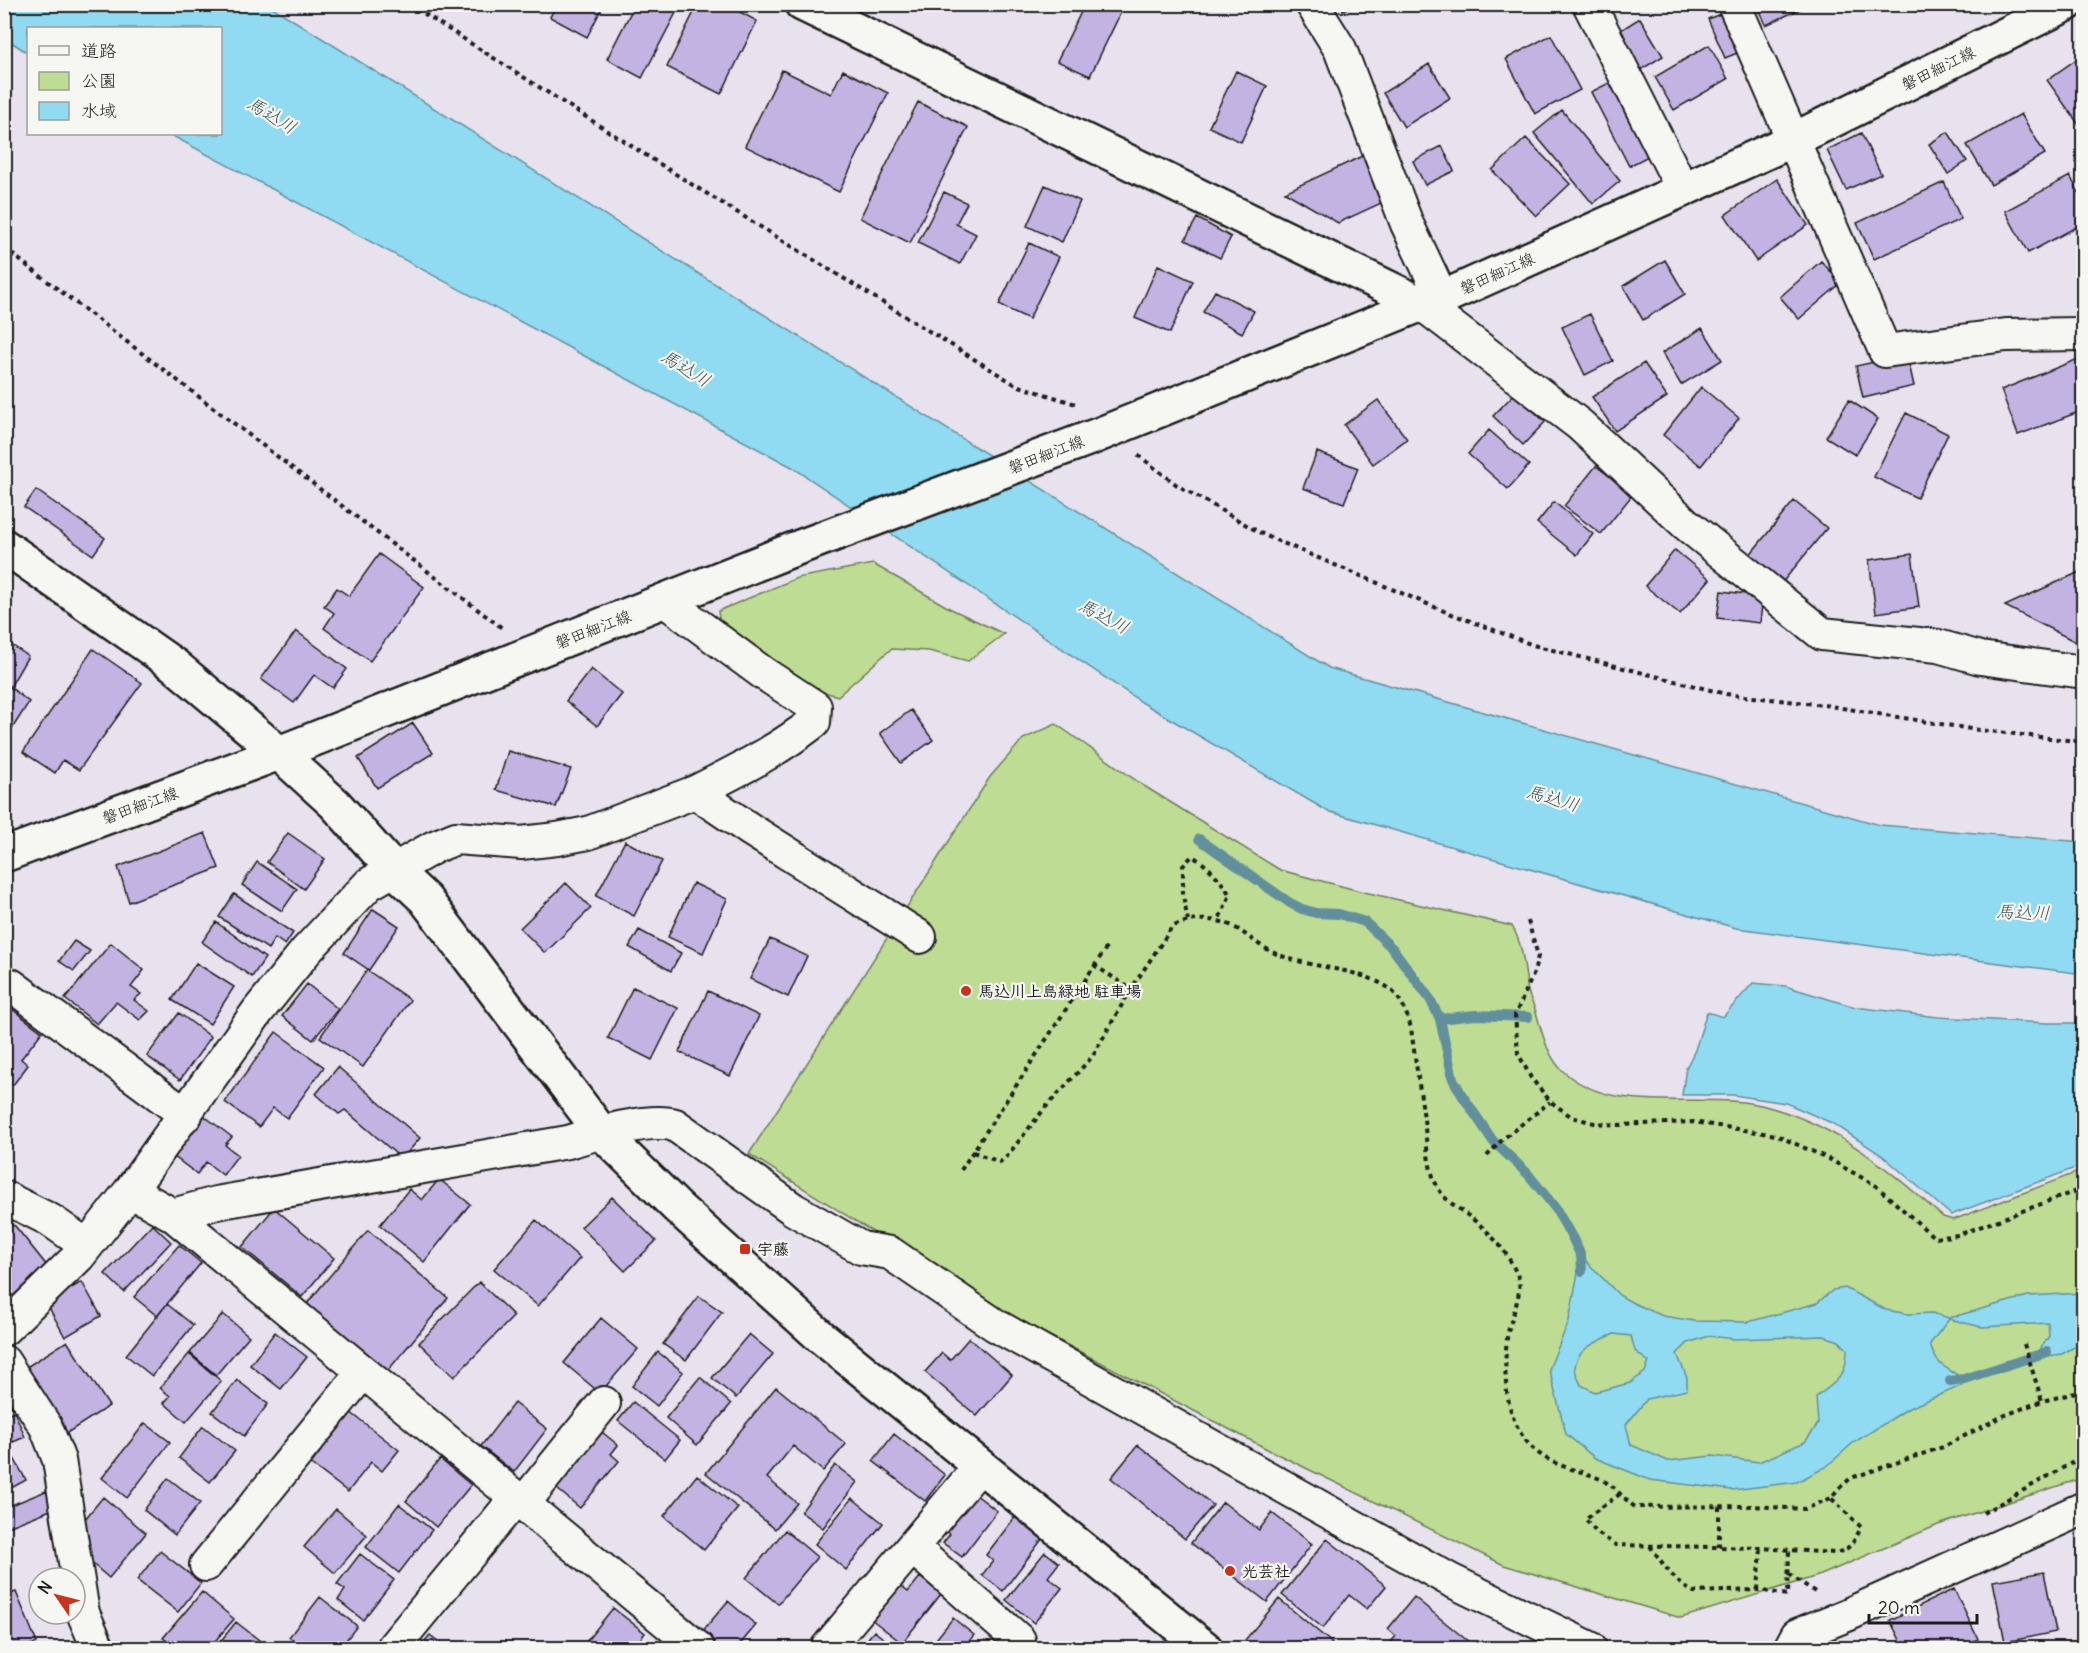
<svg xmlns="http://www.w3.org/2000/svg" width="2088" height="1653" font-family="Delius,'Klee One',sans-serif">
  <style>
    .green { fill: #bedc94; stroke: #6d7c58; stroke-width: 1.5 }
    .water { fill: #91dbf2; stroke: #628f9c; stroke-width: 1.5; fill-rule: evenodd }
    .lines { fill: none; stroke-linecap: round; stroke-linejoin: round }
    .stream { stroke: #628f9c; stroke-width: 10 }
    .building { fill: #c3b3e3; stroke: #1c1c1c; stroke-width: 1.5 }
    .street-casing { stroke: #1c1c1c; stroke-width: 36 }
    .secondary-casing { stroke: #1c1c1c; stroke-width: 38 }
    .path { stroke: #1c1c1c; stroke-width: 4; stroke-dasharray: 4.5 4.5; stroke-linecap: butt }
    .street { stroke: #f6f6f2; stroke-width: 32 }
    .secondary { stroke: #f6f6f2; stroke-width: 33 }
    .poi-dot { fill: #c8321e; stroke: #f6f6f2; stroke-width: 2 }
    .labels { text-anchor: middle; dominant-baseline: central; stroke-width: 4.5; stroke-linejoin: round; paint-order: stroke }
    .street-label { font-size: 16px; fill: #1c1c1c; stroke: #f6f6f2 }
    .poi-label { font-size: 16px; font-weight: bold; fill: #1c1c1c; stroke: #f6f6f2; text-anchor: start }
    .water-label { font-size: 18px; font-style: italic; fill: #3f555c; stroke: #f6f6f2 }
  </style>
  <rect width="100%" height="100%" fill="#e7e2ee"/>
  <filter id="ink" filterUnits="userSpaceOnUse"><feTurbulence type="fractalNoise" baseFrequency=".0167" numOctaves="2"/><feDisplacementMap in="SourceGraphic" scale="12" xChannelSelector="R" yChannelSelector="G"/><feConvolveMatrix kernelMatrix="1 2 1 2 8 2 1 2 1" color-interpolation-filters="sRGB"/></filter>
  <g filter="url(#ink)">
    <path class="green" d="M873,564l78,45 53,25 -36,27 -39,-10 -38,-2 -53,47 -48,-13 -69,-49 -3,-23 79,-33z
      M1056,724l88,62 136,84 80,21 152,35c12,21 12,42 16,65 2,8 6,14 8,21 6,21 12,47 29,61 55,46 142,15 207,35 69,20 118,62 171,109l10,3 130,-50v308l-145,47 -117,50 -140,43 -177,-53 -233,-114 -290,-151 -232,-146 241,-377 33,-38z"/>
    <path class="water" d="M4,5h265l1060,663 551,157 203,17v132l-347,-46 -409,-117 -184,-108 -351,-236 -623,-333h51v-106h-192v25l-23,-15z
      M1753,983l32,3 70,21 83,10 108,6h37v142l-132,50 -68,-59 -49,-32 -48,-21 -53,-8h-51l4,-27 9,-18 12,-38 16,5z
      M1581,1256l38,39 14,8 30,13 31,5 54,1 69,-19 16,-13 12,-2 41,22 22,4 24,-1 17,5 79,-22 55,-3v49l-21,12 -28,4 15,-22 -1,-13 -66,4 -33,-8 -19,25c6,22 15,23 34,35l-3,7 -52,22 -56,35 -27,24 -29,15 -65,8 -82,-10 -55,-22 -29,-24 -17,-65 20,-48zM1614,1334l17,2 4,15 14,11 -4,10 -15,11 -35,9 -14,-7c-2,-5 -6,-12 -6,-18 2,-19 24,-26 39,-33zM1709,1336l26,3 89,-3 15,5 8,8c0,28 -10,32 -31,48l2,27 -13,18 -46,20 -47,-6 -44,5 -37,-16 -5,-20 21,-26 40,-9v-12l-10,-24 11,-11z"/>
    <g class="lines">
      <path class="stream" d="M1199,839l91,64 12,6 14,4 23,1 26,8 28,27 37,50 10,20 13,60 9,16 31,46 35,33 28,35 17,30 8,17 1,15
        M1440,1019l35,-4 53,2
        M1950,1381l14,-2 83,-27"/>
    </g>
    <path class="building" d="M557,4h47l-17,33 -37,-20z
      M635,4h39l5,3 -37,71 -35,-19z
      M698,4h27l32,17 -36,73 -54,-27z
      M1085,4h19l17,8 -31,64 -33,-15z
      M1341,4h17l-15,6z
      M1757,4h54l-45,21z
      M1730,10l17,39 -22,9 -17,-39z
      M1640,18l23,38 -24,15 -23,-38z
      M1551,35l29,55 -45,24 -29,-55z
      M1709,45l19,34 -54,31 -19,-33z
      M2084,54v78l-37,-52z
      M1429,64l21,34 -46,29 -21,-34z
      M782,70l49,24 12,-24 45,23 -49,99 -94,-46z
      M1236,71l31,15 -26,56 -32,-15z
      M1619,78l37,74 -27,14 -38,-74z
      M918,102l50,25 -58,116 -50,-25z
      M1562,110l58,71 -27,23 -59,-71z
      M2021,114l24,40 -54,31 -24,-40z
      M1948,132l19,29 -19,13 -19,-30z
      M1861,133l20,41 -35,16 -19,-40z
      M1526,138l44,46 -34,32 -44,-46z
      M1442,146l12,25 -29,14 -12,-24z
      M1369,153l21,46 -52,24 -53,-31z
      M2070,176l14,26v21l-56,30 -23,-42z
      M1777,179l31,46 -52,36 -31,-46z
      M1944,182l17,37 -87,40 -17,-36z
      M1045,185l35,16 -18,41 -35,-16z
      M944,192l23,11 -11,21 20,10 -16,30 -42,-21z
      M1197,218l34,19 -11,21 -35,-18z
      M1029,243l30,14 -30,62 -30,-14z
      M1665,260l20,34 -42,26 -20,-34z
      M1821,261l20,22 -42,36 -19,-22z
      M1158,265l35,16 -23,52 -35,-15z
      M1215,291l39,20 -12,22 -39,-21z
      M1590,314l23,47 -28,14 -23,-48z
      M1702,328l20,32 -41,25 -19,-32z
      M1907,355l7,31 -51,12 -7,-32z
      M2083,357l1,53 -66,25 -17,-45z
      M1644,363l23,34 -52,34 -23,-34z
      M1701,387l38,31 -38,48 -38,-31z
      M1515,393l30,29 -22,23 -30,-29z
      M1378,400l29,39 -34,25 -29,-39z
      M1849,400l29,19 -23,36 -29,-18z
      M1906,413l42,21 -31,64 -43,-21z
      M1489,430l40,35 -21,24 -40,-35z
      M1317,452l41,16 -14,35 -41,-15z
      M1596,466l37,28 -32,40 -37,-28z
      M36,490l69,48 -12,17 -69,-48z
      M1794,501l33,27 -46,56 -33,-27z
      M1554,502l39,32 -16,21 -40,-32z
      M1675,550l35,29 -30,35 -35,-28z
      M379,554l45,33 -54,74 -46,-33 10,-15 -10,-7 13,-18 12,8z
      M1912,554l7,53 -43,6 -7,-53z
      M2084,570v76l-79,-40z
      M1721,591l42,5 -3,27 -43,-5z
      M296,631l51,38 -14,19 -19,-13 -20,28 -33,-24z
      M4,640l24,16 -18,31 19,15 -19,30 -6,-3z
      M93,649l49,34 -63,87 -16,-10 -8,13 -32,-21z
      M591,669l31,25 -25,32 -31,-25z
      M911,710l22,30 -32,23 -21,-30z
      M413,723l20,30 -56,35 -19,-30z
      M508,751l63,18 -15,38 -60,-17z
      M205,833l14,35 -90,34 -11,-35z
      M288,833l37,26 -21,30 -37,-27z
      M625,841l37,20 -28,55 -38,-20z
      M257,862l40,27 -15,22 -40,-26z
      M566,883l25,25 -46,45 -25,-25z
      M693,883l34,16 -24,54 -35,-16z
      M234,894l59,39 -8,12 -10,-7 -7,11 -49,-32z
      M373,909l26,17 -30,44 -25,-17z
      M216,922l49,36 -13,19 -50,-35z
      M639,930l42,23 -10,18 -42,-24z
      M770,939l37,17 -19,41 -38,-18z
      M74,941l16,10 -16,20 -15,-10z
      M111,943l33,27 -13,17 10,7 -7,6 15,11 -9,9 -24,-18 -19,22 -32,-25z
      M196,963l38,24 -24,37 -38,-24z
      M367,970l43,30 -47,67 -43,-30z
      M307,984l31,25 -25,31 -31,-24z
      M633,987l45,21 -26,52 -44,-22z
      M708,991l51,25 -29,60 -51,-24z
      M8,1006l34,26 -21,27 7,6 -15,20 -9,-6v-69z
      M179,1013l32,24 -31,43 -33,-24z
      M276,1032l48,35 -37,51 -14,-10 -14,19 -34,-25z
      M338,1067l82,71 -18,21 -57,-49 -6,4 -23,-20z
      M203,1115l29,22 -7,8 13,10 -15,20 -17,-13 -9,12 -24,-18z
      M439,1179l31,25 -46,58 -44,-37 29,-36 13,11z
      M612,1197l44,44 -31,30 -44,-44z
      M274,1208l60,50 -32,39 -60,-50z
      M536,1220l44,38 -42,48 -44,-37z
      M4,1223l11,3 33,41 -44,36z
      M152,1224l19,18 -47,50 -19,-18z
      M368,1230l80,68 -63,76 -80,-68z
      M179,1245l22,18 -44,53 -23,-19z
      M82,1282l19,34 -36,21 -19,-35z
      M479,1282l35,34 -60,61 -35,-34z
      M699,1296l23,16 -36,48 -23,-16z
      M167,1304l26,21 -41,51 -26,-21z
      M223,1314l26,22 -33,39 -26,-22z
      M601,1318l37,31 -38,44 -36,-30z
      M275,1332l32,25 -26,32 -31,-24z
      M749,1334l24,20 -37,44 -24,-20z
      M969,1338l43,37 -35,41 -52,-44 17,-19 8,7z
      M67,1341l42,65 -42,27 -42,-65z
      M658,1352l25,20 -26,34 -25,-20z
      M189,1354l32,27 -35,41 -22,-19 6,-7 -10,-8z
      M700,1377l31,27 -34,41 -31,-27z
      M237,1380l31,24 -24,32 -32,-24z
      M776,1387l70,57 -23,27 -30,-25 -26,32 30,25 -22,26 -69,-56z
      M633,1402l47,38 -15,19 -47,-38z
      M514,1403l33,26 -33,43 -33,-26z
      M14,1411l11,26 -12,5 -9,-20v-7z
      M350,1412l49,38 -17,21 -11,-9 -23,30 -37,-28z
      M145,1423l25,19 -43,56 -25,-20z
      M203,1426l32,25 -25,31 -31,-24z
      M597,1428l21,17 -7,9 8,7 -39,47 -29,-24z
      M894,1434l51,41 -20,26 -52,-40z
      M1138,1445l75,60 -28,34 -74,-61z
      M10,1451l16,29 -22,12v-37z
      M440,1459l31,26 -35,42 -30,-26z
      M835,1465l22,17 -34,46 -22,-16z
      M697,1475l41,33 -34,42 -40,-34z
      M168,1478l32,25 -25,32 -31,-25z
      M46,1491l7,18 -45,18 -4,-8v-11z
      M971,1491l26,20 -35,46 -19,-14 7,-9 -8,-6z
      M103,1497l43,36 -37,45 -29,-25 -4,-23z
      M852,1498l31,25 -37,47 -31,-26z
      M1223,1502l36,28 13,-17 40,31 -45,58 -76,-59z
      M399,1504l33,26 -33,43 -33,-26z
      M336,1509l31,26 -32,38 -31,-26z
      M1015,1517l28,21 -40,53 -21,-16 11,-14 -7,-6z
      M785,1530l32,27 -39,47 -32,-26z
      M1327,1539l59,47 -19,23 -18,-14 -26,33 -41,-33z
      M160,1551l41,32 -23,29 -41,-32z
      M1045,1552l14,11 -11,14 14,11 -28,35 -28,-23z
      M360,1554l34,26 -31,40 -25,-20 7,-10 -8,-6z
      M2044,1572l12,60 -51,10 -12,-61z
      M920,1577l21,17 -39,49 -31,-24 28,-34 9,7z
      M1954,1589l24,50 -19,9h-55l-14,-28z
      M16,1592l21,51 -14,5h-19v-52z
      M202,1592l32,27 -25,29h-33l-13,-10z
      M320,1597l37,29 -17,22h-37l-14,-11z
      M1414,1597l55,45 -5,6h-78l10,-12 -8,-7z
      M1279,1599l53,44 -5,5h-71l-11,-8z
      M728,1601l28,24 -19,23h-17l-19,-15z
      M613,1608l32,25 -11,15h-42l-7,-5z
      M953,1618l21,17 -10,13h-35z
      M236,1622l32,25 -1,1h-52z
      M874,1631l22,17h-36z
      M430,1635l17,13h-28z
      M1032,1640l11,8h-18z
      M1054,1640l10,8h-16z"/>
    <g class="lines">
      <defs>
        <path id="street" d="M1312,4l28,45 67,175 35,74
          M1589,4l94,186
          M1734,4l151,347 121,-16 78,-1
          M1422,304l158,121 106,99 136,110 116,12 42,12 104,14
          M664,600l99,73 52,34 -1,15c-37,29 -77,49 -119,70
          M4,992l7,-7 175,130
          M130,1191l128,-180 48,-60 63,-67 65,-37 22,-9 65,5 36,-4 31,-6 107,-41 56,38 169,107
          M4,1197l46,23 36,25
          M173,1215l525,433
          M4,1329l75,-73 51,-65 43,24 43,-12 352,-61c27,-8 82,-25 107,-17l118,84 68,39 29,5 105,72 455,255 140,68
          M4,1362l42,65 13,33 24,153 15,35
          M523,1504l81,-101
          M912,1547l107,93
          M206,1565l157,-193
          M394,1646l122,-148
          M827,1648l153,-182
          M1790,1648l7,-13 50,-20 237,-107"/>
        <path id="secondary" d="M802,4l620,300
          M4,546l170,119 105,88 56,51 58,65 32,30 176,233 76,75 143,129 385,312
          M4,855l275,-102 510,-202 309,-116 324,-131 20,-6 351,-158 274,-136"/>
      </defs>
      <use href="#street" class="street-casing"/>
      <use href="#secondary" class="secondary-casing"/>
      <path class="path" d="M409,4l279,178 328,203 60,19
        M4,248l498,380
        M1138,455l39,30 87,50 180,76 89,34 193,49 98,11 147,24 113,13
        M1188,921l-5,-25v-30l9,-10c16,9 28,23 38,39l-12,26
        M1528,921l10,35 -4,17 -19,42 3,38 13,25 20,24 21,15 22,6 24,2 75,-3 83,13 51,23 48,27 60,53 23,-3 126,-47
        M1094,965l37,24
        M973,1152l27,10 7,-6 38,-48 47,-51 39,-68 41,-62c15,-7 29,-9 45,-6 18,3 28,14 43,24 36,24 84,19 122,39 18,9 24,27 29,44 4,31 9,61 13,91 3,24 3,55 18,75 7,9 19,16 28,23 21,16 38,35 48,60 6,15 -9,44 -11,61 -5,46 -1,102 46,124 16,8 35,10 51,19 12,7 20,18 31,26l117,-1 53,3 26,-11 7,-9 13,-11 92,-31 60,-31 39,-15 42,-10
        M1487,1156l17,-18 46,-36
        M961,1170l147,-225
        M2024,1344l18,57
        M1620,1494l-35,25 12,14 19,12 145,3 74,5c16,-3 20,-13 26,-26l-30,-29
        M1983,1513l101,-57
        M1650,1546c13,17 24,37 44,46l64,-2 30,5 1,-46
        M1719,1547v-41
        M1789,1574l26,18
        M1758,1590l3,-42"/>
      <use href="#street" class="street"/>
      <use href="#secondary" class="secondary"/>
    </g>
  </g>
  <g class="poi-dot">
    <circle cx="966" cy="991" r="6"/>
    <rect x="739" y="1243" width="12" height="12" rx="3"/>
    <circle cx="1230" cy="1571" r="6"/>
  </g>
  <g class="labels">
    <g class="street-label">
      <text transform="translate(1938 68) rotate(-26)">磐田細江線</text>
      <text transform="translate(1497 273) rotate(-24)">磐田細江線</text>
      <text transform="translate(1046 454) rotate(-21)">磐田細江線</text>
      <text transform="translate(593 629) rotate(-21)">磐田細江線</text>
      <text transform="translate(140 805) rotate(-20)">磐田細江線</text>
    </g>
    <g class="poi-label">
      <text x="978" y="991">馬込川上島緑地 駐車場</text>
      <text x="757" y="1249">宇藤</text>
      <text x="1242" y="1571">光芸社</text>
    </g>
    <g class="water-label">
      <text transform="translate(272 115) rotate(31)">馬込川</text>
      <text transform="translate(686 368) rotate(31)">馬込川</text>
      <text transform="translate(1104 616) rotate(28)">馬込川</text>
      <text transform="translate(1553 798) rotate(16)">馬込川</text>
      <text transform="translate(2023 912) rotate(2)">馬込川</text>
    </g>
  </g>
  <rect width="2088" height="1653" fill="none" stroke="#f6f6f2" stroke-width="24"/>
  <rect x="12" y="12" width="2064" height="1629" fill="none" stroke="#1c1c1c" stroke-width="2" filter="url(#ink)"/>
  <rect x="27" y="27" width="195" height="108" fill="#f6f6f2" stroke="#9f9f9c" stroke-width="1.5"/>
  <rect x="39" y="46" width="30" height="9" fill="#f6f6f2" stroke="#9f9f9c" stroke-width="1.5"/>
  <text x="81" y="57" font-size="18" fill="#1c1c1c">道路</text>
  <rect x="39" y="72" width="30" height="18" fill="#bedc94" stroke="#9f9f9c" stroke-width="1.5"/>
  <text x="81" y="87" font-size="18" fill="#1c1c1c">公園</text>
  <rect x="39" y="102" width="30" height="18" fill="#91dbf2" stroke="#9f9f9c" stroke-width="1.5"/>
  <text x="81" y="117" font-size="18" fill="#1c1c1c">水域</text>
  <g transform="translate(57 1596) rotate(305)"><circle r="28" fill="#f6f6f2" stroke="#9f9f9c" stroke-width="1.5"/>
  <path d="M0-4.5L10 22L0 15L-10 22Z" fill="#c8321e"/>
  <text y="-9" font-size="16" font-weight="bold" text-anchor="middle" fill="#1c1c1c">N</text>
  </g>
  <path d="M1869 1614v9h108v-9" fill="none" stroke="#1c1c1c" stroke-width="3"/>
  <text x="1878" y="1614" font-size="18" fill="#1c1c1c" stroke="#f6f6f2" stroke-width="4.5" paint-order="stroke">20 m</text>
</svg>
